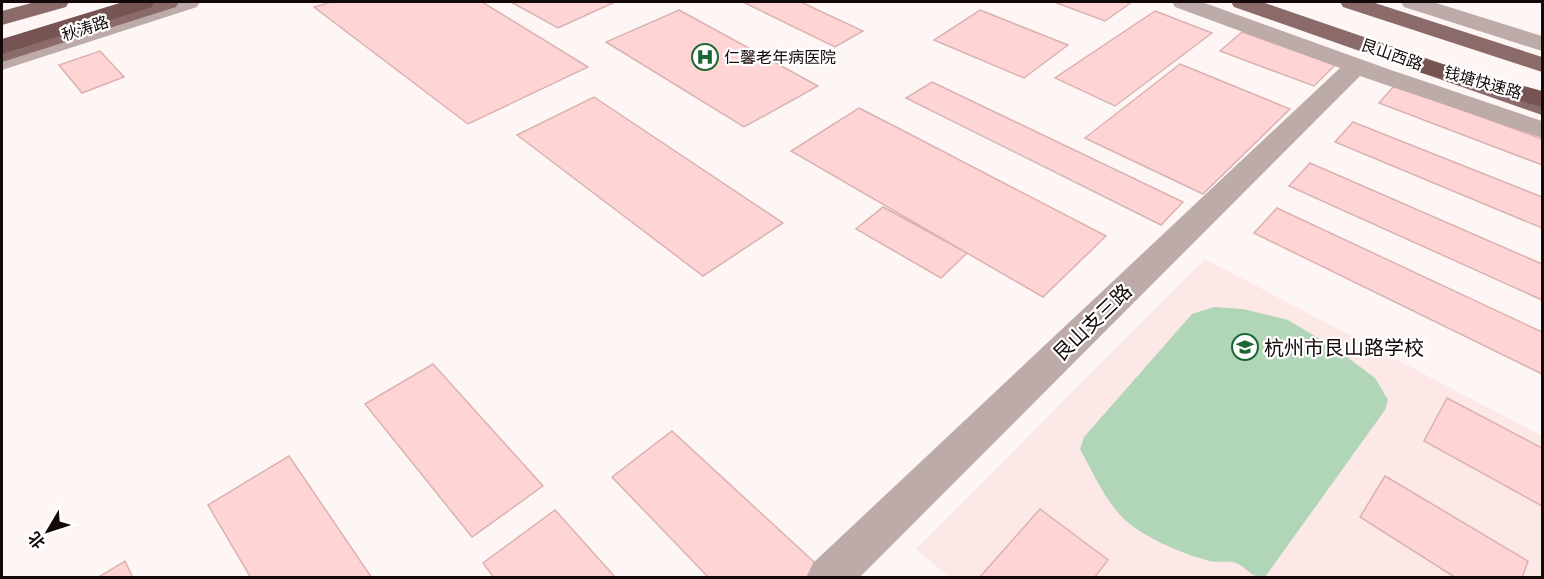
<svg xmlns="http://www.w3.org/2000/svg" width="1544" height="579" font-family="Quicksand,'Noto Sans SC',sans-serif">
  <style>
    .built { fill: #fce8e7 }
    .green { fill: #b0d5b7 }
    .building { fill: #fed5d4; stroke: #dab2b1; stroke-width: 1.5 }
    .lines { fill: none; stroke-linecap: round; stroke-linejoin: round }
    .street { fill: #bdabaa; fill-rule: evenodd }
    .primary { fill: #8a6b6a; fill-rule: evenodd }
    .highway { fill: #775454; fill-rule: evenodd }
    .labels { text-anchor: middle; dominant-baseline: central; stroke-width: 4.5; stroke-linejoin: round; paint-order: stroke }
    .far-street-label { font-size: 16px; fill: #140808; stroke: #fff }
    .far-poi-label { font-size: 16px; fill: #140808; stroke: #fff; text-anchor: start }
    .street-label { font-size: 20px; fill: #140808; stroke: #fff }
    .poi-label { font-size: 20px; fill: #140808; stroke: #fff; text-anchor: start }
  </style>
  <rect width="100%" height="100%" fill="#fef6f5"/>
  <path class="built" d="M1205,259l337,177v141l-592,1 -34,-29z"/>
  <path class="green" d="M1214,307l29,2 45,11 47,28 40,30 13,22 -3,10 -120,167c-16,1 -19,-12 -32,-15 -9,-1 -18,1 -27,-2 -25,-7 -63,-23 -82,-41 -19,-18 -31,-47 -44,-70l4,-12 108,-123z"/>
  <path class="building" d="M331,2h151l106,65 -120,57 -154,-117z
    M511,2h104l-57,26z
    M743,2h58l62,29 -28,16z
    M1054,2h78l-27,19z
    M679,10l139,76 -74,41 -138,-85z
    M980,10l88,35 -44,33 -90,-38z
    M1155,11l57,22 -97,73 -60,-28z
    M1242,32l93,33 -21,21 -94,-35z
    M100,51l24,26 -42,16 -23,-28z
    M1180,64l110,45 -87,85 -118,-56z
    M932,82l251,120 -22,23 -255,-127z
    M1395,85l147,54v26l-163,-62z
    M594,97l189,126 -80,53 -186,-141z
    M859,108l41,21 206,107 -63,61 -252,-146z
    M1353,122l189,75v31l-207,-86z
    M1310,163l232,101v36l-253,-114z
    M883,207l84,46 -26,25 -85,-49z
    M1277,208l265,124v42l-288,-141z
    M433,364l110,122 -71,51 -107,-133z
    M1447,398l95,50v58l-118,-65z
    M672,431l153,141 -6,6h-110l-97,-101z
    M289,456l83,122h-121l-43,-73z
    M1385,476l143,85 -6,17h-66l-96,-61z
    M1040,509l68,51 -14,18h-115z
    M555,510l61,68h-122l-11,-15z
    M125,561l8,17h-36z"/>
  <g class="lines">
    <path class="street" d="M168,2h32l-3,5 -195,63v-15z
      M1172,2h30l186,67 154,52v17l-182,-62 -501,502h-53l7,-15 527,-495 -165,-61z
      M1401,2h32l109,34v15l-138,-44z"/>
    <path class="primary" d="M35,2h34l-3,5 -64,18v-14z
      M147,2h32l-3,5 -174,55v-15z
      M1231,2h31l280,96v17l-308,-108z
      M1340,2h32l170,55v15l-199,-65z"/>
    <path class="highway" d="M123,2h32l-3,5 -150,47v-15z
      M1424,59l118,32v16l-127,-36 -3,-5 3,-5z"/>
  </g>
  <defs>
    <symbol id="hospital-ring" viewBox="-11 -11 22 22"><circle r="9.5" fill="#fff" stroke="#1c6634" stroke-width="1.5"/><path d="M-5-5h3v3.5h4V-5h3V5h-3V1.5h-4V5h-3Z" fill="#1c6634"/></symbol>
    <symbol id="school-ring" viewBox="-11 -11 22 22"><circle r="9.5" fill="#fff" stroke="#1c6634" stroke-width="1.5"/><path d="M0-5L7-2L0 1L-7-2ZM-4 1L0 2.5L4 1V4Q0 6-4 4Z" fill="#1c6634"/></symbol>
  </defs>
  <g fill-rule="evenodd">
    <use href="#hospital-ring" x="690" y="42" width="30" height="30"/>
    <use href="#school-ring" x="1230" y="332" width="30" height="30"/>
  </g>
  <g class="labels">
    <g class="far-street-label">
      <text transform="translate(85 28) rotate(-18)">秋涛路</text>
      <text transform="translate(1392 54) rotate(19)">艮山西路</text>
      <text transform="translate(1483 82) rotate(16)">钱塘快速路</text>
    </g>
    <g class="far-poi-label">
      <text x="724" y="57">仁馨老年病医院</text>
    </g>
    <g class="street-label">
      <text transform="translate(1092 322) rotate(-44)">艮山支三路</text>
    </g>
    <g class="poi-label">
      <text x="1264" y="347">杭州市艮山路学校</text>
    </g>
  </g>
  <rect width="1544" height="579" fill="none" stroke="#140808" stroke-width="6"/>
  <g transform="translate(48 531) rotate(231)" stroke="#ffffff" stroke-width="4.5" paint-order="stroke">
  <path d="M0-4.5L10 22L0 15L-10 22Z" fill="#140808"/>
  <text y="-9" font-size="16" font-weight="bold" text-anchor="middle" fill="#140808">北</text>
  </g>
</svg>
